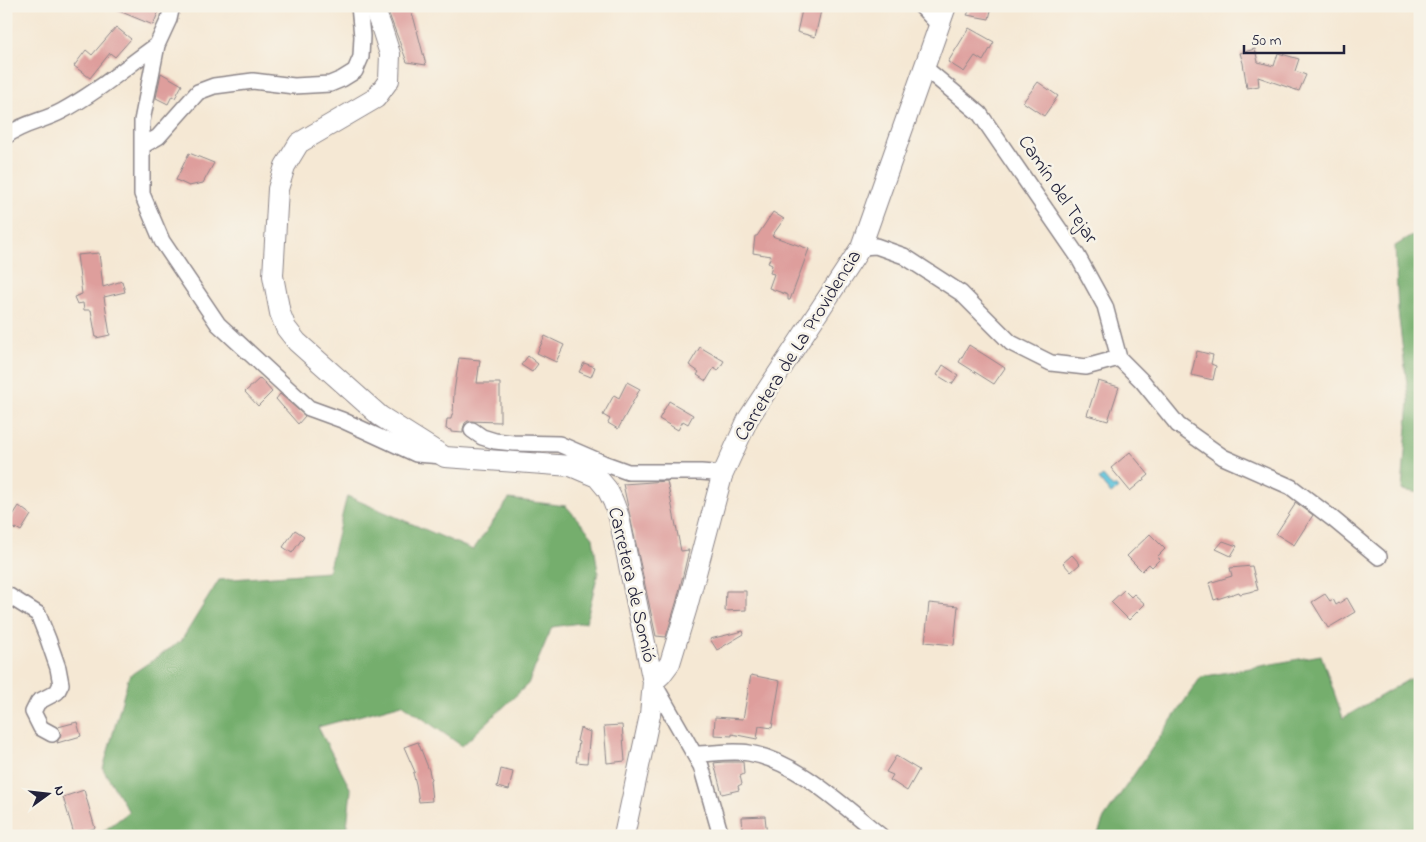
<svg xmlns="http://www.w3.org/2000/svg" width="1426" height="842" font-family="'Indie Flower',sans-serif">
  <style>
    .forest { fill: #74ae6d; stroke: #4b6854 }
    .water { fill: #5ec4dc; stroke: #40738c }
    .building { fill: #de9e9c }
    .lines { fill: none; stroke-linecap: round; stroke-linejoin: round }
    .street-casing { stroke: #8c8588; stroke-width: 18 }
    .secondary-casing { stroke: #8c8588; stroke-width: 22 }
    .street { stroke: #fff; stroke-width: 15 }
    .secondary { stroke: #fff; stroke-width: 20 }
    .labels { text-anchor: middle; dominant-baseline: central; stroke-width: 5; stroke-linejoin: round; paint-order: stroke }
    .street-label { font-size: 20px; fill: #22223b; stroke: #f7f3e8 }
  </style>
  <rect width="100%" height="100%" fill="#f7f3e8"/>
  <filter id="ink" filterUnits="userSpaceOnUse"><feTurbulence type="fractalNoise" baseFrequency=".02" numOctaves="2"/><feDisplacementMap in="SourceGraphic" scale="10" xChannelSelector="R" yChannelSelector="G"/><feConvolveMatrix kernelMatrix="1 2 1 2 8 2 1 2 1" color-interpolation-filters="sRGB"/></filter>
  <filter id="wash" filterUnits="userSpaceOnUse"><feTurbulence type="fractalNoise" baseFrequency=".0096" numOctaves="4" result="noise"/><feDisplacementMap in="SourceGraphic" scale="20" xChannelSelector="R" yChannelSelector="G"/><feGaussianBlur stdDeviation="1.12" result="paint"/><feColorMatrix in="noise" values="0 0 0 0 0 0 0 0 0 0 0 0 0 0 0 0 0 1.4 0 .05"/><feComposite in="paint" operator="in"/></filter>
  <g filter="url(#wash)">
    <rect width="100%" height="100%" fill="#f5e8d4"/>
    <path class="forest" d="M1420,231v262l-18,-3 7,-89 -11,-90 -3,-65z
      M347,496l126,54 36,-51 57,7 27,31 5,36 -12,49 -34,5 -24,57 -66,62 -60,-42 -84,23 33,63 -5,46h-249l32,-24 -26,-43 26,-93 52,-35 38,-61 109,-8z
      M1321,655l22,63 77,-45v163h-323l7,-18 97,-141z"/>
    <path class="water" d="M1103,476l10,12 3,-2 2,2 -7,6 -12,-15z"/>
    <g id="blocks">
      <path class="building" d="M107,6h54l-8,19z
        M386,6h22l6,13 12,46 -19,-3z
        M803,6h19l-7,31 -18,-5z
        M972,6h20l-3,13 -22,-4z
        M116,27l15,12 -16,18 -5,-4 -20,25 -16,-12 12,-16 6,5z
        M969,28l25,14 -11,19 -8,-5 -11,16 -16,-10z
        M1255,49l3,13 16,4 4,-13 21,6 -4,12 11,4 -7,16 -41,-14 1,9 -12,2 -4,-25 -3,-10z
        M161,73l21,12 -7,13 -3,-2 -4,8 -12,-6z
        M1038,82l20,14 -14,20 -21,-14z
        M189,153l25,10 -11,20 -14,3 -13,-6z
        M773,212l11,7 -12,17 37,13 -19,51h-2v-5l-19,-7 5,-14 -4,-1 2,-8 -4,-2 3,-7 -18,-3 2,-17h2z
        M99,253l4,34 19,-6 3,11 -21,5 6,38 -14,3 -5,-28h-7l-1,-7 -6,1 -3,-7 8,-3 -5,-39z
        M545,336l19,9 -8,17 -19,-9z
        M969,345l36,23 -11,16 -35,-22z
        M700,347l24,14 -6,10 -4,-3 -8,13 -9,-6 2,-3 -10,-7z
        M1197,351l16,4 -2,9 5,2 -3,14 -22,-5z
        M528,356l10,8 -6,8 -11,-7z
        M459,358l21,2 -3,23h23v39l-32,-1 -3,2 -2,6v4l-12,-1v-2l-5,-1 1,-10h4l1,-5h1l1,-22z
        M584,363l11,4 -4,10 -12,-5z
        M943,365l15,10 -6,9 -15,-9z
        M260,378l12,14 -14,14 -13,-14z
        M1098,381l21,6 -11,34 -21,-6z
        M627,382l13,7 -22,40 -10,-6 2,-4 -7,-4 11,-20 5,3z
        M280,394l25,22 -7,8 -22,-25z
        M669,401l24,14 -5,9 -5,-3 -5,9 -19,-11z
        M1130,452l19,23 -19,16 -19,-23z
        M667,481l14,70 8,-1 -12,50 -11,37 -10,-1 -33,-152z
        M1295,502l18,13 -19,30 -18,-11 18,-28z
        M19,506l12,9 -10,16 -5,-3 -1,2 -7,-7z
        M295,530l9,6 -12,17 -9,-6z
        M1150,534l15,15 -8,8 3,2 -8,8 -3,-3 -7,7 -15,-15z
        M1223,541l14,5 -6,10 -15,-7z
        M1072,555l8,9 -9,8 -8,-9z
        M1252,566l6,24 -18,4 -1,-2 -25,8 -5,-17 23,-7 -2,-8z
        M1124,590l7,7 3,-3 11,10 -16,16 -18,-18z
        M726,591h20v19l-21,1z
        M1325,594l5,7 3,-2 3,6 11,-7 8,14 -27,16 -16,-26z
        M929,603l29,3 -4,39 -29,-3z
        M743,631l1,3 -27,16 -7,-11z
        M751,675l29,6 -8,47 -13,-2 -2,13 -25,-5v2l-18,-1 1,-18 28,2z
        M77,722l4,14 -24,7 4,-9 -3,-7z
        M622,725l3,36 -18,2 -3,-37z
        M580,728l10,4 -3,31 -11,-1 3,-20 -2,-1z
        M418,742l11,28 2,9 -1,1 2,21 -13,1 -3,-18 -3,-11 2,-1 -11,-25z
        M896,756l23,14 -12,21 -17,-11 3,-5 -7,-3z
        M723,762h20l1,12 -4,2 2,8 -4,2 1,4 -17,4 -8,-31z
        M501,769l12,3 -4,18 -12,-3z
        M84,790l11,38 -21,6 -11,-37z
        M765,816l2,20h-24l-1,-19z"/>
    </g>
  </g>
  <g filter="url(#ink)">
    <use href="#blocks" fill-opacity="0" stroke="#8c8588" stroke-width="1"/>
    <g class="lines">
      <defs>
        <path id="street" d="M172,6l-3,13 -12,26 -15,76v73l20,47 56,83 91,84 33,12 74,34 27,2
          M921,6l18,19
          M925,68l55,46 97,141 28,51 14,52
          M6,136c17,-13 38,-15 56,-25 34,-18 64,-44 95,-66
          M142,146l16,-9 40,-45 16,-6 39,-5 41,5 36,-2 12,-5 13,-8 6,-14 1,-21 -3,-30
          M861,247l15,-1 28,10 57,37 50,50 40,20 35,4 33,-9 24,24 35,43 45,32 68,30 42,32 46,38
          M472,430l10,7 13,4 18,2 46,1 44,19
          M599,471l4,-8 25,9h73l12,1 9,3
          M6,594l32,20 10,25 10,29 3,16 -4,8 -19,10 -5,10 8,16 11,6
          M653,682l48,84 20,70
          M695,754c17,0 37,-4 54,-1 48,8 94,53 132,83"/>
        <path id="secondary" d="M373,6l8,20 9,28 -1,26 -13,18 -77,45 -14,23 -7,23 -5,87 7,37 6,15 11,14 83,74 65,41 126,9 26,11 10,12 6,12 6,16 34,165 -3,33 -26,121
          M653,682l8,-7 9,-12 17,-56 35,-131 26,-57 113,-172 85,-241"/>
      </defs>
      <use href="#street" class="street-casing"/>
      <use href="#secondary" class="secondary-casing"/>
      <use href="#street" class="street"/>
      <use href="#secondary" class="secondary"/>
    </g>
  </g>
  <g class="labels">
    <g class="street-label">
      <text transform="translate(1057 190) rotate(56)">Camín del Tejar</text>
      <text transform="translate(799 346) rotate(-58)">Carretera de La Providencia</text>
      <text transform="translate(631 585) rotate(77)">Carretera de Somió</text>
    </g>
  </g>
  <rect width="1426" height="842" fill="none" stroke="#f7f3e8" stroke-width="25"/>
  <g transform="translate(48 794) rotate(75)" stroke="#f7f3e8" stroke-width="4" paint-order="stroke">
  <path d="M0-4L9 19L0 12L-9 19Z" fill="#22223b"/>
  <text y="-8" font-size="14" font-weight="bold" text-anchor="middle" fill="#22223b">N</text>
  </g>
  <path d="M1244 45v8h100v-8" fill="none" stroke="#22223b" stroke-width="2.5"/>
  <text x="1251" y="45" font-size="15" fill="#22223b" stroke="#f7f3e8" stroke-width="4" paint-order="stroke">50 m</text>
</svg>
